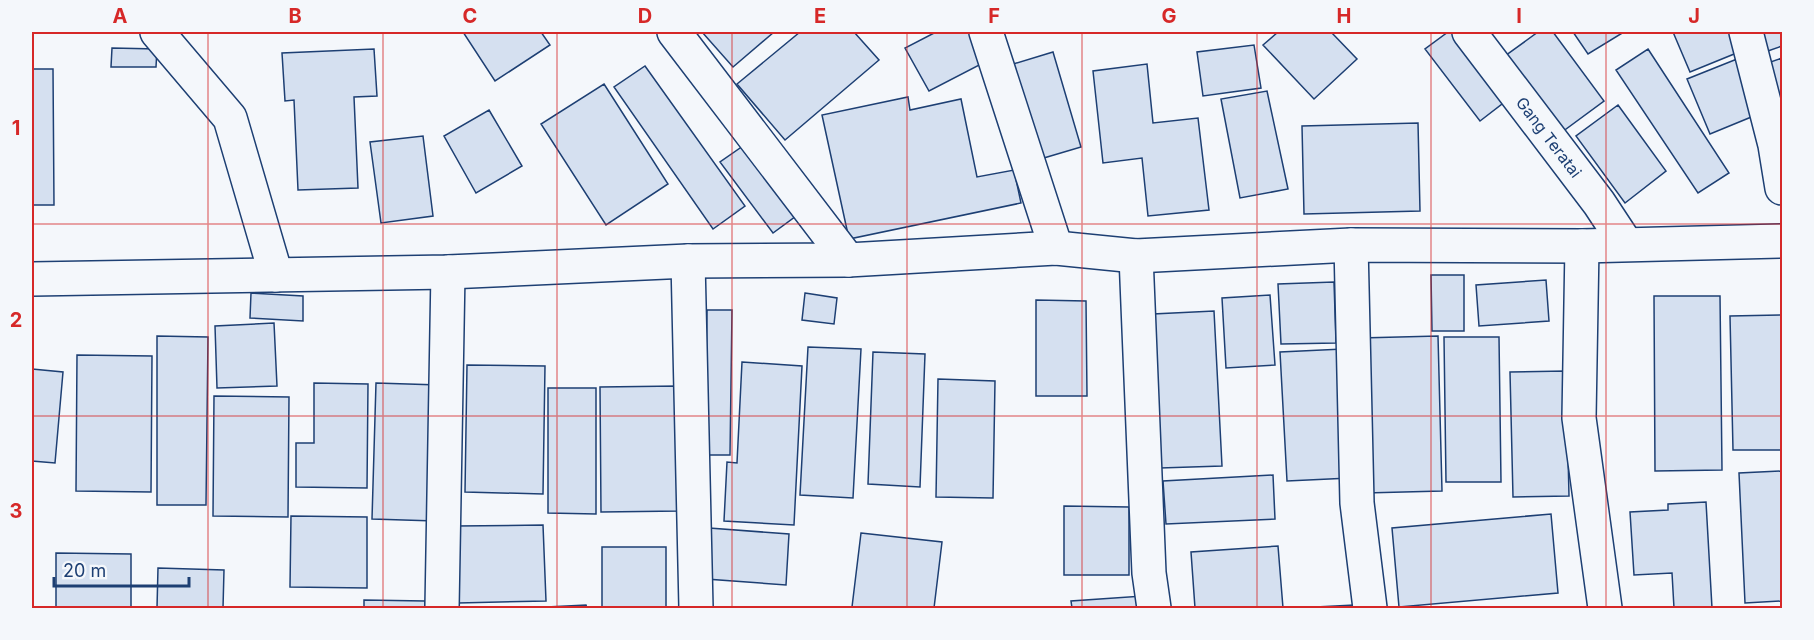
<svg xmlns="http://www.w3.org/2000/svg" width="1814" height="640" font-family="Inter,sans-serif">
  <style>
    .building { fill: #d5e0f0; stroke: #1d3f73; stroke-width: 1.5 }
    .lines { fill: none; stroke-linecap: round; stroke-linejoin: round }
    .minor-casing { stroke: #1d3f73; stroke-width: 36 }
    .minor { stroke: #f4f7fb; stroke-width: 33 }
    .grid { fill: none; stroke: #d62828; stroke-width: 1.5; stroke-opacity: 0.55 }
    .labels { text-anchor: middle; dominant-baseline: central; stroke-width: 4.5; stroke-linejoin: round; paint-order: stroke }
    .street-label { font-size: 16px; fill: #1d3f73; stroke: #f4f7fb }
    .neatline { fill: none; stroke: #d62828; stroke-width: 2 }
    .grid-label { font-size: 20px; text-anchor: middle; font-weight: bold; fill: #d62828 }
  </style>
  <rect width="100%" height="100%" fill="#f4f7fb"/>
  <path class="building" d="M463,32h78l9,13 -55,36z
    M702,32h72l-41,35z
    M800,32h54l25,28 -94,80 -48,-56z
    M936,32h38l15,28 -60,31 -24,-43z
    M1278,32h53l26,27 -43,40 -51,-54z
    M1448,32h12l51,65 -31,24 -55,-72z
    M1538,32h15l51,69 -42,31 -57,-76z
    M1573,32h51l-36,22z
    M1673,32h57l9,20 -49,20z
    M1757,32h25v14l-17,6z
    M1254,45l7,43 -58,8 -6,-44z
    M112,48l45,1 -1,18h-45z
    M374,49l3,47 -23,1 4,91 -60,2 -4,-90 -9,1 -3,-48z
    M1648,49l81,124 -31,20 -82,-123z
    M1053,52l28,95 -44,13 -27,-95z
    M1782,58v78l-23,-70z
    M1737,59l24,54 -51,21 -23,-55z
    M1147,64l6,59 45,-5 11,92 -61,6 -6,-58 -39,5 -10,-92z
    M645,66l100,140 -32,23 -99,-142z
    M32,69h21l1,136h-22z
    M604,84l64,100 -62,41 -65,-101z
    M1267,91l21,98 -48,9 -19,-99z
    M908,97l2,13 51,-11 16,78 37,-7 7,33 -172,36 -27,-124z
    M1618,105l48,66 -41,32 -49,-67z
    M489,110l33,56 -46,27 -32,-57z
    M1418,123l2,88 -116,3 -2,-88z
    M423,136l10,80 -52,7 -11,-81z
    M743,146l53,70 -23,17 -53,-71z
    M1431,275h33v56h-32z
    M1546,280l3,41 -70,5 -3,-41z
    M1334,282l2,61 -55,1 -3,-60z
    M251,293l52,3v25l-53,-3z
    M805,293l32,5 -3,26 -32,-4z
    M1270,295l5,70 -49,3 -4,-70z
    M1654,296h66l2,174 -67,1z
    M1036,300l50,1 1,95h-51z
    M707,310h25l-2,145h-25z
    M1214,311l8,155 -62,2 -7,-154z
    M1782,315v135h-49l-3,-134z
    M274,323l3,63 -60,2 -2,-62z
    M157,336l51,1 -2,168h-49z
    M1438,336l4,155 -77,2 -5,-155z
    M1444,337h55l2,145h-55z
    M808,347l53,2 -8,149 -53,-3z
    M1343,349l7,129 -63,3 -7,-129z
    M873,352l52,2 -5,133 -52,-3z
    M77,355l75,1 -1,136 -75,-1z
    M742,362l60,4 -8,159 -70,-4 3,-59 10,1z
    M467,365l78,1 -2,128 -78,-2z
    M32,369l31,3 -8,91 -23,-2z
    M1566,371l3,125 -56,1 -3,-125z
    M938,379l57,2 -2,117 -57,-1z
    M314,383l54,1 -1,104 -71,-1v-44h18z
    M376,383l63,2 -4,136 -63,-2z
    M678,386l2,125 -79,1 -1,-125z
    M548,388h48v126l-48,-1z
    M214,396l75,1 -1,120 -75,-1z
    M1782,471v130l-37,2 -6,-130z
    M1273,475l2,44 -109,5 -3,-43z
    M1706,502l6,106h-38l-2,-35 -38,2 -4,-63 38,-2v-6z
    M1064,506l65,1v68h-65z
    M1551,514l7,79 -159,14 -7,-79z
    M291,516l76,1v71l-77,-1z
    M543,525l3,76 -88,2 -2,-77z
    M709,528l80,6 -3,51 -80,-6z
    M861,533l81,9 -8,66h-67l-15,-1z
    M1278,546l5,62h-88l-4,-56z
    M602,547h64v61h-64z
    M56,553l75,1v54h-75z
    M158,568l66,2 -1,38h-66z
    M1143,596l1,12h-72l-1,-7z
    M364,600l61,1v7h-61z
    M586,605l1,3h-61z
    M1354,605l1,3h-59z"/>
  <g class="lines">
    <defs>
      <g id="minor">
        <path d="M157,32l73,86 46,157"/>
        <path d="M674,32l174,228"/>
        <path d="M986,32l70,216"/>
        <path id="s1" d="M1469,32l130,171 27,41"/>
        <path d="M1746,32l29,113 7,43"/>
        <path d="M1351,245l6,258 13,105"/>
        <path d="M1582,246l-3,172 26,190"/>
        <path d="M1136,256l13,317 5,35"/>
        <path d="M688,261l8,347"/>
        <path d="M32,279l416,-7 240,-11 160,-1 208,-12 80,8 215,-11 231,1 200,-5"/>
        <path d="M442,608l6,-336"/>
      </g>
    </defs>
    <use href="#minor" class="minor-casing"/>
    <use href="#minor" class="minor"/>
  </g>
  <path class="grid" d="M208,32v576M383,32v576M557,32v576M732,32v576M907,32v576M1082,32v576M1257,32v576M1431,32v576M1606,32v576M32,224h1750M32,416h1750"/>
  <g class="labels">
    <g class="street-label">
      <text stroke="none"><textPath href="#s1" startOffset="132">Gang Teratai</textPath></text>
    </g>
  </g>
  <rect width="1814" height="640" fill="none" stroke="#f4f7fb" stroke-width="66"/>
  <path d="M54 577v9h135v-9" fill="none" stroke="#1d3f73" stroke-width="3"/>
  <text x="63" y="577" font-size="18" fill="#1d3f73" stroke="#f4f7fb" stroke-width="4.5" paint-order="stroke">20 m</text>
  <rect x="33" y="33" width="1748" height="574" class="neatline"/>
  <g class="grid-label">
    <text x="120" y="23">A</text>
    <text x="295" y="23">B</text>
    <text x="470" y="23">C</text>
    <text x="645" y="23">D</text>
    <text x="820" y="23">E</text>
    <text x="994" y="23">F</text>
    <text x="1169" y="23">G</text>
    <text x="1344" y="23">H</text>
    <text x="1519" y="23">I</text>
    <text x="1694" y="23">J</text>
    <text x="16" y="135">1</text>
    <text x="16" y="327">2</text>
    <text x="16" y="518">3</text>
  </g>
</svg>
